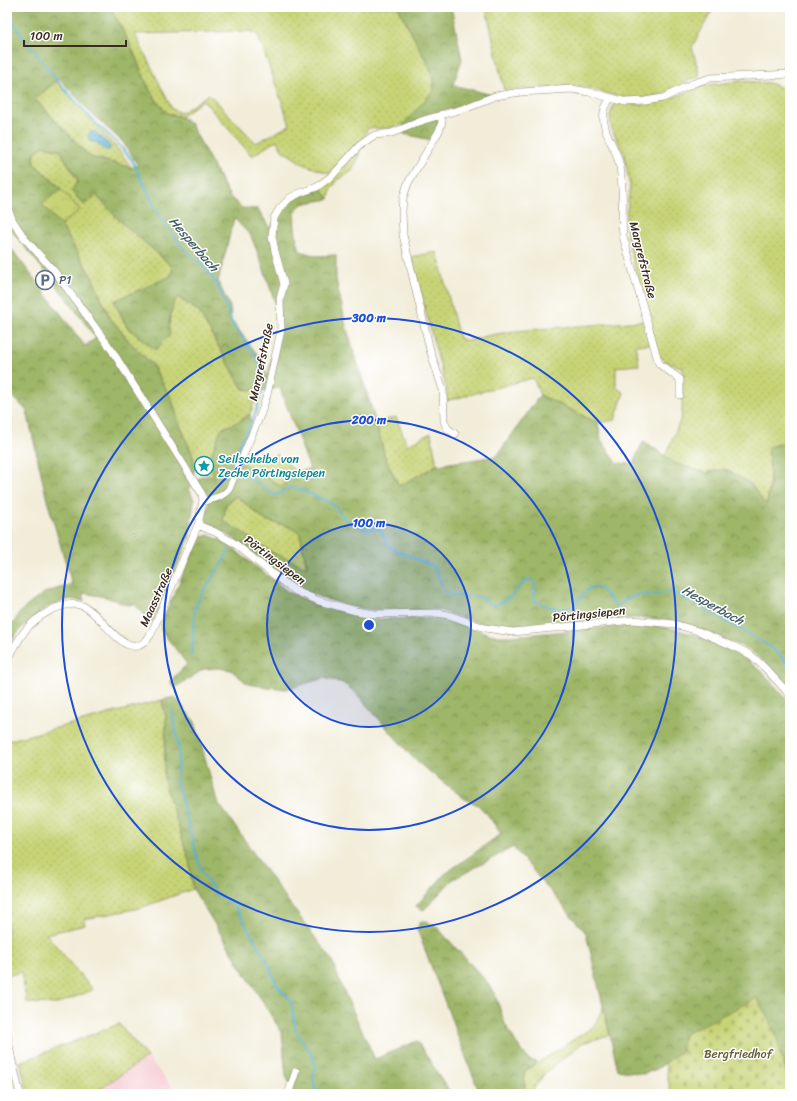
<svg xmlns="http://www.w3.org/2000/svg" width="797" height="1101" font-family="Sriracha,sans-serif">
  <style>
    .built { fill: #f6cfd6 }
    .grass { fill: url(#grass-dots); stroke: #817f4a; fill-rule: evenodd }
    .forest { fill: url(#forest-crowns); stroke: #6c7042; fill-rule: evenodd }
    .cemetery { fill: url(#cemetery-stones); stroke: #817f4a }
    .park { fill: url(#park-crowns); stroke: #817f4a }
    .water { fill: url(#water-ripples); stroke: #466c77 }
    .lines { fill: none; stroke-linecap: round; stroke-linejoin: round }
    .stream { stroke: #52afd0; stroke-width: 2 }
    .minor-casing { stroke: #968c7c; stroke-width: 8 }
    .minor { stroke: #fff; stroke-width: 7 }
    .ring { fill: none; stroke: #1d4ed8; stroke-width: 2 }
    .labels { text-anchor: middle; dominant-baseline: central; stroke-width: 3; stroke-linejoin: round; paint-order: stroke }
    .street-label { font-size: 12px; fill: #3b2a1e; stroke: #fff }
    .service-label { font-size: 12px; fill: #4e5e75; stroke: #fff; text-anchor: start }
    .culture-label { font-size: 12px; fill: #0d838f; stroke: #fff; text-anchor: start }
    .park-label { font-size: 12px; fill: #655d38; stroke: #fff }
    .water-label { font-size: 13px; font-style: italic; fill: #445f65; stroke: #fff }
    .centre { fill: #1d4ed8; stroke: #fff; stroke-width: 2 }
    .ring-label { font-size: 12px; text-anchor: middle; font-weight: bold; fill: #1d4ed8; stroke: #fff; stroke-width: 3; stroke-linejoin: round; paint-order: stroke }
  </style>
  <defs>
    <pattern id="grass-dots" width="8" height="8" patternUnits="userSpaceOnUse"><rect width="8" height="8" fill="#c7d476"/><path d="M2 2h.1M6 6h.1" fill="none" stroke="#acb666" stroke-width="1.8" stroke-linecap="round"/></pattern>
    <pattern id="forest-crowns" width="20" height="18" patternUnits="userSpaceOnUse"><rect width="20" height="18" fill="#9db667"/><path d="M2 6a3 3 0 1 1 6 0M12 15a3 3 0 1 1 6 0" fill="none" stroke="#819454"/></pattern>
    <pattern id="cemetery-stones" width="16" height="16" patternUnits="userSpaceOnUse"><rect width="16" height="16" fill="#c7d476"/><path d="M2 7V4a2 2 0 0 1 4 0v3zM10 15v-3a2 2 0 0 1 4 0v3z" fill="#acb666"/></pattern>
    <pattern id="park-crowns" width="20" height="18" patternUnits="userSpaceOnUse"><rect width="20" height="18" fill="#c7d476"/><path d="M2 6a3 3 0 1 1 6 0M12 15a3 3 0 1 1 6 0" fill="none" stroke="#acb666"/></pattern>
    <pattern id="water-ripples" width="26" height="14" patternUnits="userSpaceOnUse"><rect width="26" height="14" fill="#52afd0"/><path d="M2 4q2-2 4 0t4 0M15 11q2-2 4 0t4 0" fill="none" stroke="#458fa8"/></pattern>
  </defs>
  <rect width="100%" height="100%" fill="#fff"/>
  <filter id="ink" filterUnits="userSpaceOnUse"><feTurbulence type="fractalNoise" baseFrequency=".025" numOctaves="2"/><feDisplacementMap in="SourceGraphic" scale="8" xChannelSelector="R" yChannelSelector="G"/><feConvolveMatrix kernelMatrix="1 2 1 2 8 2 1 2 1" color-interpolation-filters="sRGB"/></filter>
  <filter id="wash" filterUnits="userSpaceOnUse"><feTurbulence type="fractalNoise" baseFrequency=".012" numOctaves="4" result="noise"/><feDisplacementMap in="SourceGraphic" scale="16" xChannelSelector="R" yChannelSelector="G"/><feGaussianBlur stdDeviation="0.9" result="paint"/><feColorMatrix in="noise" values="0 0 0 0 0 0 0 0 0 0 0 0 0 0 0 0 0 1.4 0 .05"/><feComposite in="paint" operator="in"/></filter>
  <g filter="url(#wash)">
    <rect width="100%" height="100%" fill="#f2edd9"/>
    <path class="built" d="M147,1057l31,37h-86z"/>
    <path class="grass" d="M110,7h288l34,65 2,18 -30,34 -19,5 -17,-1 -5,10 -32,36 -26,-9 -23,-15 -5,-10 -25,16 -49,-56 -22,17 -15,-4 -16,-22 -21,-49zM250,31l8,4 32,90 -34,18 -47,-49 -28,19 -9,-4 -37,-75z
      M486,7h228l-22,40 8,30 -9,2 -22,14 -31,6 -22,-3 -36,-10 -76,4z
      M56,81l65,72 11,15 -42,-11 -55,-58z
      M741,81l28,2 21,8v350l-22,6c2,20 3,39 -2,59l-16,-23 -25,-14 -19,4 -30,-9 -11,-8 15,-35 2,-7 1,-47c-11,-2 -18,-4 -25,-13l-31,-117 -1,-20 4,-31 -6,-32 -13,-27 -1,-11 4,-13 27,2 24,-5 42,-15z
      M44,146l16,4 18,31 -6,10 12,13 12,-9 23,25 54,47 -2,9 -57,25 13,26 28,22 13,-20 5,-26 5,-6 21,15 44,77 15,2 -8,23 -10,7 -19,8 -11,29 4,20 -19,-11 -3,-13 -14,-34 -6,-20 -20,-36 -24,-24 -18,-22 -18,-41 -31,-52 18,-16 -23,-26 -22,-19 1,-12z
      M359,151l1,4 -8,16 -14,9 -7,9 -2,10 -8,-11z
      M437,252l22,86 9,3 18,-5 28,-5 128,-10 3,4 6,19 -15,1 3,20 -23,2v20l8,6 -9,27 -17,3 -58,-28 -7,-17 -87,23 1,-10 -36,-134z
      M396,417l11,28 24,-12 6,32 -38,21 -13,-26 -10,-37z
      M247,453l18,7 12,-6 19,18 -14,15 -39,-23z
      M236,496l29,24 25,7 10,6 7,35 -34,-15 -50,-33 3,-16z
      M162,700l4,17 -2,64 25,79 4,29 -53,19 -56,11 1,6 -39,9 47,56 -36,14 -30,-1 -6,-31 -14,4v-235z
      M603,1007l7,28 -28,8 -38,31 -14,20h-5l-1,-22 70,-46z
      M119,1024l28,33 -55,37h-64l-8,-32z"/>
    <path class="forest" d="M7,7h103l19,35 21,49 16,22 15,4 9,6 40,74 12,11 16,1 12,20 12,-20 11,-11 28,-10 8,11c-7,2 -24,3 -28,6 -12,8 -4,34 -1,46l17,5 19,-1v24l10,47 30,97 10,37 13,26 38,-21 60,-9 43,-61 58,28 3,17 16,23 16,1 7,-16 4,-7 32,23 30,9 19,-4 25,14 16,22c7,-18 4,-39 2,-58l22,-6v248c-11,-12 -22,-25 -35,-35 -10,-7 -22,-12 -33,-16 -32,-14 -53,-21 -89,-20l-122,11 -21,-3 -52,-16h-66l-24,-4 -28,-9 -21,-9 -17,-11 -40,-33 -17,-11 -19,-11 -2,-4 5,-13 -2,-9 -10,-16 5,-4 12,2 -4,-20 11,-29 19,-8 10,-7 1,15 -13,32 44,26 14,-15 14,-3 -30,-81 -22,3 -15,-2 -44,-77 -21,-15c-7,8 -11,27 -8,38l-15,15 -28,-24 -13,-25 57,-25 2,-9 -54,-47 -23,-25 -12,10 -13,-14 7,-10 -18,-31 -16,-4 -9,6 -1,12 27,25 -19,15 19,21 31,52 18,41 18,22 24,25 20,35 6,20 14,34 3,13 -6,22 5,11 -5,39 -37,83 -18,-18 -7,1 -21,-8 -23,-4 1,8 -14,-2 -23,8 -21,17 -11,11 -8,16v-17l14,-23 23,-18 28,-9 -25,-84 -20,-89 -20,-21v-147l78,103 11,-8 -35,-47 -54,-66v-153l2,-3 -2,-23zM59,78l30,33 34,31 15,23 -6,3 -42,-11 -55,-58zM234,218l17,18 11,28 13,38 4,29 -3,6 -9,42 -2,-10 -5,-11 -29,-38 -1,-13 -12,-25zM236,496l29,24 25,7 10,6 7,34 -34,-14 -50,-33 3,-16z
      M398,7h53l11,52 -9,26 39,10 -32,12 -22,5v13l-7,15 -27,-6v-10l30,-34 -2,-18z
      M208,535l17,7 63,50 30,13 36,10 25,4 66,-1 41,15 13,3h12l113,-10 26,-1 25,4 33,10 33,16 23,19 26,29v384l-15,-54 -93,18 -25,18 -14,5 -25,-4 -32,-137 -73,-86 -61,33 -28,30 -8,-4 29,-32 56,-40 -13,-19 -10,-10 -13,-6 -49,-38 -60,-68 -13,-10 -19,-5 -37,11 -20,-2 -19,-3 -17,-14 -12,-2 -15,1 -30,19 -4,-7 17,-17 -26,-34 3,-13 35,-79z
      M175,697l20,25 22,79 64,91 51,68 9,25 34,74 42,-18 34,53h-156l-9,-18 -4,-43 -89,-144 -4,-29 -25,-79 2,-64 -4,-17z
      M421,921l14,4 52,57 8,13 10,29 12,20 12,16 8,2 -13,10 1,22h-45l-63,-165z"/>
    <path class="cemetery" d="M757,998l18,35 15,54v7h-119l-6,-31 17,-12 1,-16z"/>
    <path class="park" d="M61,189l19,21 -19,15 -19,-21z"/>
    <path class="water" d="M90,132h6l15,15 -2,3h-4l-9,-8h-5l-3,-5z"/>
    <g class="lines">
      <path class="stream" d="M7,10l15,26 33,42 31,35 34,33 12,14 29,59 23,30 23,21 8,11 8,17 10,27 25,35 5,19 -1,12 -7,24 -15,29 -7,17v4l39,29 5,1 12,-7h7l33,14 8,6 7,11 20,10h14l4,3 5,12 4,4 43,19 10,24 4,3 5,2h23l6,2 9,7c18,-1 24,-16 36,-25h6l2,3v18c9,5 27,11 36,6 9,-5 14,-22 26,-20 6,1 13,15 20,19l4,-2 6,-5 12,-5 15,1 14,-3 6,1 22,11 68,39 14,10 12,14
        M191,656l2,-15 2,-33 6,-13 20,-30 8,-15
        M172,711l7,38 -3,32 25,89 15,24 19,12 34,59 8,20 14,16 5,31 15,20 4,12 -2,17 4,13"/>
    </g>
  </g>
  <g filter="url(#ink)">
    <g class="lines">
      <defs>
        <path id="minor" d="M610,98c-2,4 -5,9 -6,14 -3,16 8,30 13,44 2,6 4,14 4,21 3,20 0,39 2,59l36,128 21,15v16
          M442,114v8l-3,9 -31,52 -5,15 -1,14 1,23 27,115 13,40 1,31 3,7 8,6
          M7,207l6,14 12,18 30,33 56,77 91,145 1,7 -5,24 17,7 19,11 49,39 13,9 23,10 37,10 18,3 63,-1 12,2 36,13 28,4 120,-12 41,4 24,7 35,15 18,9 15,14 24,26
          M203,501c10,-2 20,-4 26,-12l32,-76 6,-18 14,-65 -1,-31 4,-15 -9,-33 -3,-15 2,-18 6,-10 10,-10 10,-5 17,-6 16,-12 26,-29 11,-8 5,-3 17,-2 32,-13 38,-11 33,-13 26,-4 51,-3 17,3 37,10 19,-1 18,-3 31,-15 16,-5 80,-4
          M7,662c5,-10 10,-21 17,-30 11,-15 39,-33 59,-26 21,8 46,65 68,28l47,-109
          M7,1034l5,27 8,33
          M288,1094l8,-23"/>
      </defs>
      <use href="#minor" class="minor-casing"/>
      <use href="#minor" class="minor"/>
    </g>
  </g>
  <circle cx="369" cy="625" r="102" fill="#1d4ed8" fill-opacity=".12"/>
  <g class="ring">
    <circle cx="369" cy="625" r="102"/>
    <circle cx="369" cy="625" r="205"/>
    <circle cx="369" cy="625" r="307"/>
  </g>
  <defs>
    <symbol id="parking-ring" viewBox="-11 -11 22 22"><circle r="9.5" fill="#fff" stroke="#5c6f8a" stroke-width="1.5"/><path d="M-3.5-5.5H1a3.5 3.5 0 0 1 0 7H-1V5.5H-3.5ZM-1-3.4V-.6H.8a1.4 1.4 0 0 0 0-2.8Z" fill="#5c6f8a"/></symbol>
    <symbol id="sight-ring" viewBox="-11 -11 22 22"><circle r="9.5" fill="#fff" stroke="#0f9aa8" stroke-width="1.5"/><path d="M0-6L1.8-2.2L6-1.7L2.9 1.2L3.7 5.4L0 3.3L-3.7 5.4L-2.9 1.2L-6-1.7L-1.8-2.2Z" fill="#0f9aa8"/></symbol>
  </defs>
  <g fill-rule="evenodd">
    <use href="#parking-ring" x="34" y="269" width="22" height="22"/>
    <use href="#sight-ring" x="193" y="455" width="22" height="22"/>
  </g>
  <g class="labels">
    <g class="street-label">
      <text transform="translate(643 260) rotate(76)">Margrefstraße</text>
      <text transform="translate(261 362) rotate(-78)">Margrefstraße</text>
      <text transform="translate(275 560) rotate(37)">Pörtingsiepen</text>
      <text transform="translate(156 597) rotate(-66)">Maasstraße</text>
      <text transform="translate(589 614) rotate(-6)">Pörtingsiepen</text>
    </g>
    <g class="service-label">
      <text x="59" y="280">P1</text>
    </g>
    <g class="culture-label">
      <text x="218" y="459">Seilscheibe von<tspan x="218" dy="14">Zeche Pörtingsiepen</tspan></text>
    </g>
    <g class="park-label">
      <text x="738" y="1054">Bergfriedhof</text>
    </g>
    <g class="water-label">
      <text transform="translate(194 244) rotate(49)">Hesperbach</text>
      <text transform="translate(713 605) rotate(29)">Hesperbach</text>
    </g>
  </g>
  <circle cx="369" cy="625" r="6" class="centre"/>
  <g class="ring-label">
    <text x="369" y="322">300 m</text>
    <text x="369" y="424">200 m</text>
    <text x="369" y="527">100 m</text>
  </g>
  <rect width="797" height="1101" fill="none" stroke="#fff" stroke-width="24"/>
  <path d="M24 40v6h102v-6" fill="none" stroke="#3b2a1e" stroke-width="2"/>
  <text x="30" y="40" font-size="12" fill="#3b2a1e" stroke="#ffffff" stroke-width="3" paint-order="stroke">100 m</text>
</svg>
